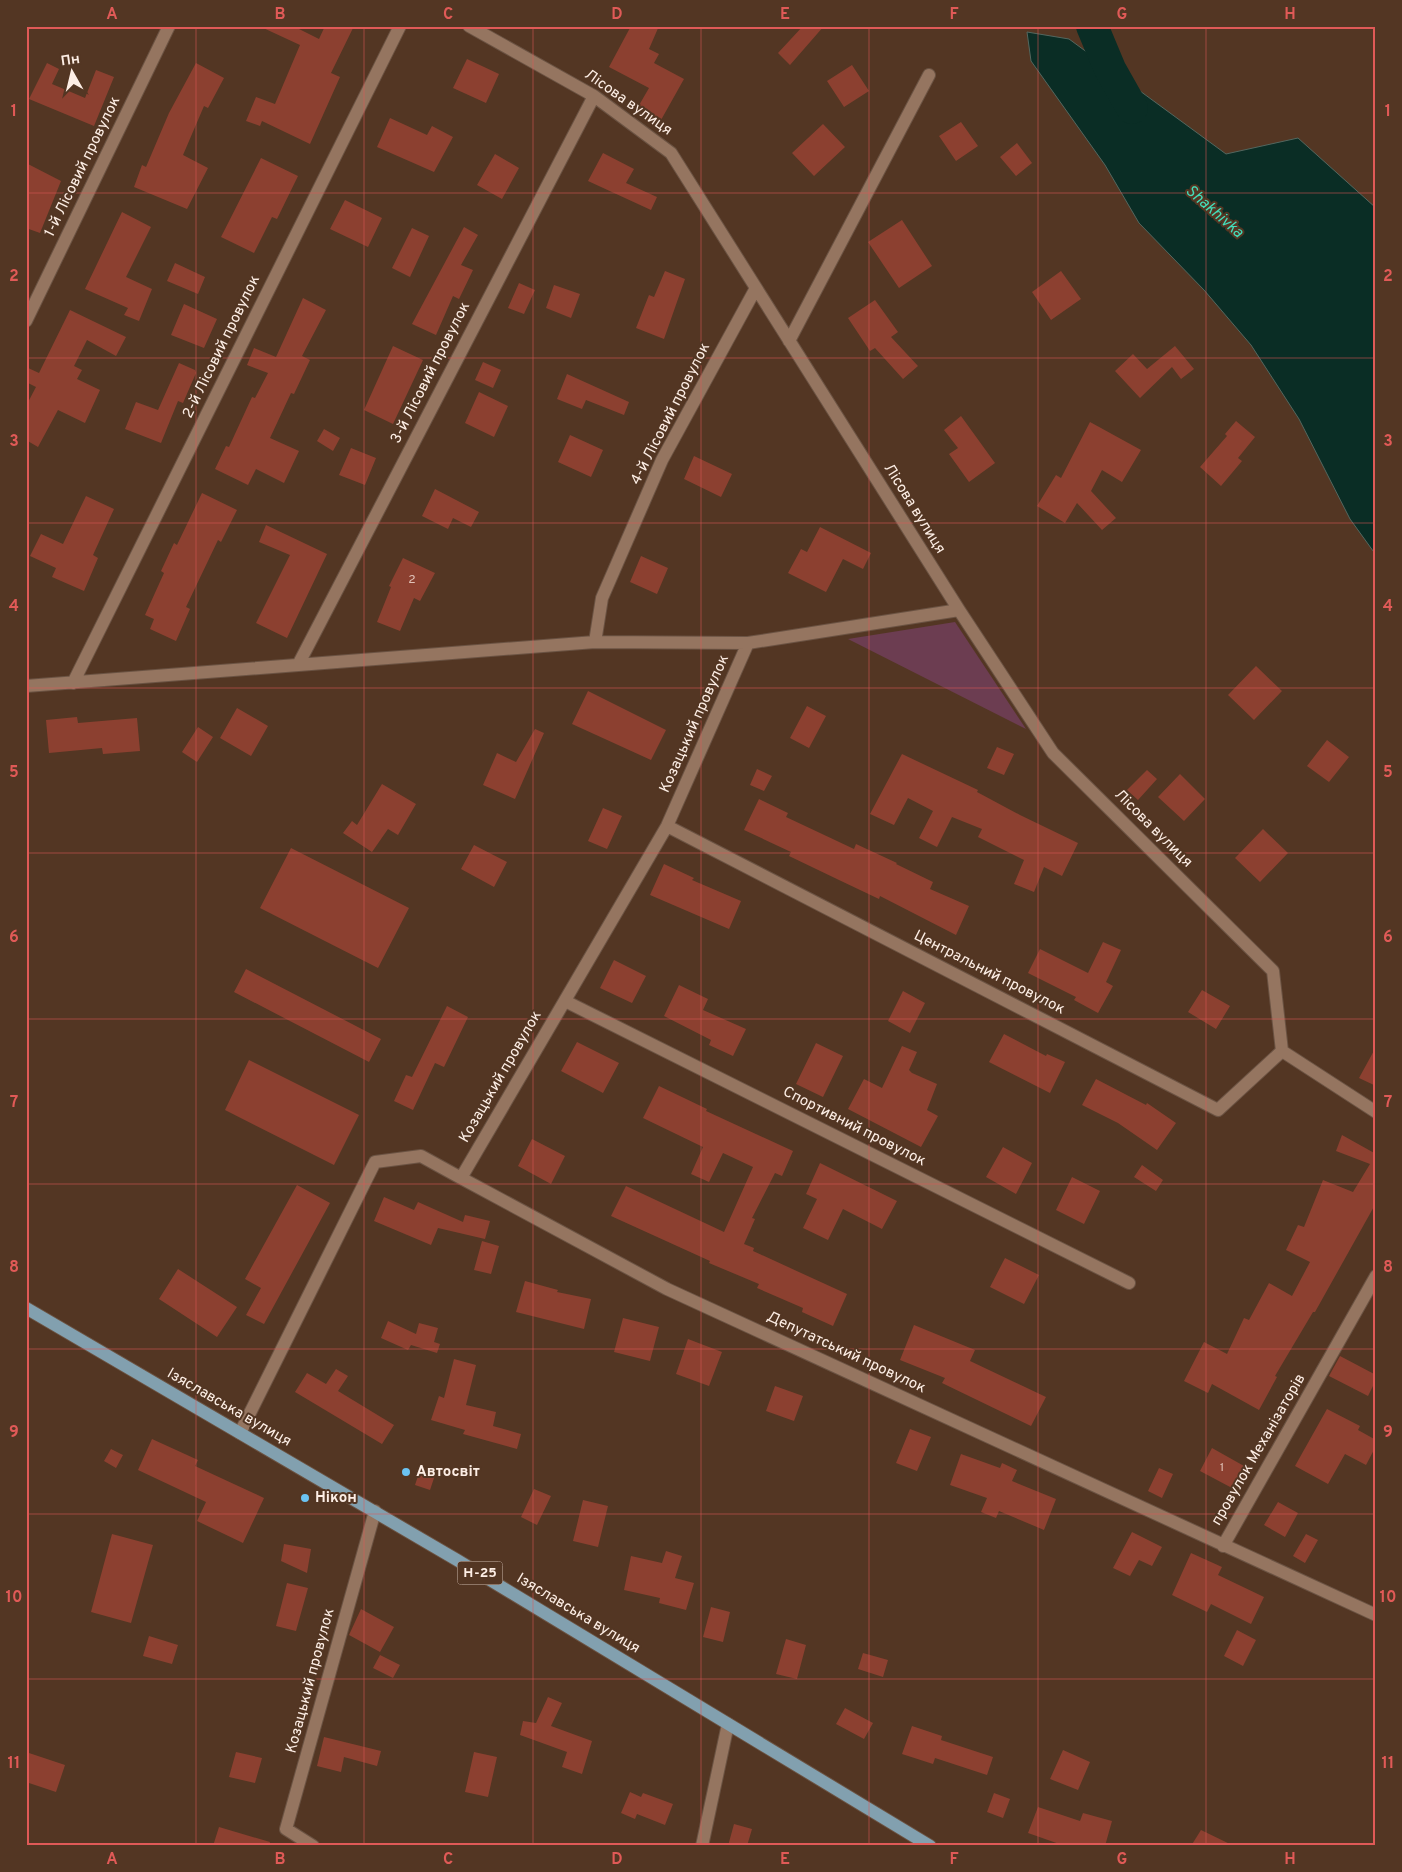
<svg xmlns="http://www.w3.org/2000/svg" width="1402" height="1872" font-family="Overpass,sans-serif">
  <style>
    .green { fill: #6c3d51 }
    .water { fill: #0a2d25; stroke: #53675f }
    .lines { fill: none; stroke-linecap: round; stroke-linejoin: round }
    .river { stroke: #0a2d25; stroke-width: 32 }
    .building { fill: #8c4030 }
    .minor-casing { stroke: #6b5343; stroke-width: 14 }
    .major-casing { stroke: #6b5343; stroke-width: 14 }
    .minor { stroke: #957560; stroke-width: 12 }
    .major { stroke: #82a0af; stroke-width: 12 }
    .grid { fill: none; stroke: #e05a57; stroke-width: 1; stroke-opacity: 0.55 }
    .poi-dot { fill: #6bc3f2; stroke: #533623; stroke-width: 2 }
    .labels { text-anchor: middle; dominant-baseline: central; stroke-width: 4; stroke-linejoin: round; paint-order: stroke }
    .number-label { font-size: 12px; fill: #e1c2b8 }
    .shield { fill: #533623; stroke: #cab7ab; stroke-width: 1 }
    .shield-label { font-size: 14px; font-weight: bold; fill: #fdeee5 }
    .street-label { font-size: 15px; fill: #fdeee5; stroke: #533623 }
    .poi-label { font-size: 15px; font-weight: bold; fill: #fdeee5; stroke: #533623; text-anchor: start }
    .water-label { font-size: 16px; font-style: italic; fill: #43ddba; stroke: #533623 }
    .neatline { fill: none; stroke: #e05a57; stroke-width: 2 }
    .grid-label { font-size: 16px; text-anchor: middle; font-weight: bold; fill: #e05a57 }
  </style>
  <rect width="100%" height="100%" fill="#533623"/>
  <path class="green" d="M955,622l71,107 -178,-90z"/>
  <path class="water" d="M1027,32l42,7 157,115 72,-16 78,70v347l-26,-36 -51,-100 -48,-74 -47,-55 -65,-67 -34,-58 -74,-104z"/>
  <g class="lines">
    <path class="river" d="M1092,26l18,43 22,39"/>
  </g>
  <path class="building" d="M259,26h34l26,13 6,-13h29l-23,47 9,4 -30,67 -48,-23 -2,5 -14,-5 10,-24 19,7 25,-59z
    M631,26h28l-10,23 10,5 -5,9 30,16 -23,41 -23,-13 11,-19 -40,-21z
    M803,26h21l-34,39 -12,-12z
    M467,59l32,15 -13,29 -33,-15z
    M47,63l12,6 -7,15 33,14 11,-28 18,7 -20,49 -65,-27z
    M196,63l28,15 -16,30 -4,-2 -21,49 25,13 -21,41 -53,-22 8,-22 4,2 23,-54z
    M852,65l17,26 -25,16 -17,-26z
    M390,118l37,17 5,-9 21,11 -19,35 -57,-25z
    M961,122l17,24 -22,15 -17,-25z
    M823,124l22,23 -31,29 -22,-23z
    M1017,143l15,20 -16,13 -16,-19z
    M603,153l31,16 -8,14 31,14 -6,13 -63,-29z
    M495,154l24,14 -17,31 -25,-14z
    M261,158l37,18 -21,43 -5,-2 -18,36 -33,-16z
    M26,163l35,18 -21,52 -14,-5z
    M345,200l37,18 -14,29 -38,-18z
    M122,212l29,15 -25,50 26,12 -13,32 -15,-6 4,-7 -43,-19z
    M902,220l30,46 -33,22 -31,-46z
    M464,227l14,8 -17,30 12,5 -14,29 -6,-3 -17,39 -24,-11z
    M412,228l17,8 -19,41 -18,-9z
    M175,263l30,14 -7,17 -31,-13z
    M665,271l20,8 -21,60 -28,-11 13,-33 5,2z
    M1061,271l20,28 -30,21 -19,-28z
    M519,283l16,7 -11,24 -16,-6z
    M554,285l26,9 -9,24 -25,-10z
    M303,298l23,12 -24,46 8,4 -16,34 -3,-1 -21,45 29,13 -15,32 -28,-14 -8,16 -33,-16 11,-23 3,1 23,-50 3,1 13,-25 -21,-8 7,-17 22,9z
    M875,300l23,32 -7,5 27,29 -15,13 -28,-31 -5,3 -22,-33z
    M184,304l33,15 -13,29 -33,-13z
    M70,310l56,27 -10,19 -29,-16 -13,26 8,4 -5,9 23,11 -15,33 -27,-13 -20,37 -12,-7v-34l10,-19 -10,-5v-15l13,6z
    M393,346l30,14 -30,64 -29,-14z
    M1175,346l19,23 -13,10 -9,-12 -32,31 -25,-27 18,-17 14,15z
    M483,362l18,8 -8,18 -18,-8z
    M179,363l16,7 1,3 -13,30 -5,-2 -17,42 -36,-14 11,-27 22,8z
    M567,374l62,28 -5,13 -38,-15 -4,9 -25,-10z
    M479,392l29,14 -14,31 -29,-14z
    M961,416l34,47 -26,19 -20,-28 9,-6 -14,-18z
    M1236,421l19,16 -17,21 4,3 -21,25 -21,-19 27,-31 -2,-2z
    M1090,422l51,28 -19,32 -20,-12 -11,21 25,27 -14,12 -25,-27 -12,20 -28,-17 19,-31 5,3z
    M324,429l16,9 -7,13 -16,-10z
    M570,435l33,15 -12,27 -33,-15z
    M351,448l25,10 -11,27 -26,-10z
    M694,456l38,18 -11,23 -37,-18z
    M435,489l44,23 -8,15 -18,-9 -5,11 -26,-13z
    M202,493l35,17 -16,32 -3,-2 -32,67 4,2 -14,32 -26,-12 4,-10 -9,-4 19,-42 -3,-2 13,-28 3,2z
    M86,496l28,13 -21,46 5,3 -14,33 -32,-14 4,-9 -26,-12 11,-22 22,10z
    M266,525l61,29 -40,84 -31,-15 34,-68 -31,-13z
    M820,527l51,26 -8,16 -20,-10 -17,33 -38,-19 13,-24 6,3z
    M641,556l27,12 -11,26 -27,-12z
    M403,558l32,15 -15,28 -6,-3 -14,33 -23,-9 14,-35 -2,-1z
    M1256,666l26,25 -28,29 -26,-25z
    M588,691l78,39 -15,30 -79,-36z
    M807,706l19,10 -17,32 -19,-10z
    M237,708l31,18 -17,30 -31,-18z
    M77,717l1,6 59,-5 3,33 -37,3 -1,-6 -53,5 -3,-33z
    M198,727l15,10 -16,25 -15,-10z
    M535,729l9,4 -29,66 -32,-14 14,-32 19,9z
    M1327,740l22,17 -20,25 -22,-16z
    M997,747l17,7 -10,21 -17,-7z
    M902,754l76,36 -1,2 43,23 58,28 -16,33 -18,-9 -10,25 -20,-8 10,-24 -46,-23 4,-8 -30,-12 -15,30 -18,-9 14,-27 -25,-13 -14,27 -24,-11z
    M757,769l15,7 -8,15 -14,-6z
    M1147,770l10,9 -19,21 -11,-10z
    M1180,774l25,25 -21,22 -26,-24z
    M382,784l34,20 -18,31 -10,-6 -16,23 -29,-19 9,-12 5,4z
    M759,799l29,14 -2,4 68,32 2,-5 41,19 -1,1 37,18 -3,7 39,17 -13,29 -76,-39 -1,3 -40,-19 -50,-24 2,-4 -47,-22z
    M603,808l19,8 -15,33 -19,-8z
    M1263,829l25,24 -28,29 -25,-24z
    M474,845l33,17 -13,25 -33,-18z
    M291,848l118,60 -31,60 -118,-60z
    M664,864l30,14 -2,2 49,21 -12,28 -79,-34z
    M1103,942l18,8 -15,32 7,4 -15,27 -24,-13 2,-3 -48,-24 12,-24 48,24z
    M614,960l32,16 -14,27 -32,-15z
    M246,969l135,70 -12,23 -135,-70z
    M679,985l29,14 -5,11 43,19 -13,27 -24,-11 2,-5 -47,-24z
    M1202,990l28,16 -14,23 -28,-17z
    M903,991l22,12 -15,30 -22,-12z
    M447,1006l21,11 -24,50 -9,-4 -22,47 -19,-9 12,-26 6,2z
    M1004,1034l42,22 1,-2 18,8 -15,31 -61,-31z
    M577,1042l42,21 -16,30 -42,-22z
    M816,1043l27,13 -20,41 -27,-13z
    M902,1046l15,6 -8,18 3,3 25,11 -10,26 11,6 -17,31 -73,-38 16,-30 18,9z
    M1376,1047v39l-17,-8z
    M249,1060l110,55 -25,50 -109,-55z
    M1096,1079l50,26 1,-2 29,20 -19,27 -39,-27 -36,-18z
    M659,1086l48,23 -1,2 87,40 -11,25 -7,-3 -23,45 3,1 -11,25 10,4 -1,3 94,43 -14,32 -31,-14 1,-4 -46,-20 2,-4 -50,-21 1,-2 -99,-45 15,-30 98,46 29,-65 -30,-14 -14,29 -18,-8 12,-27 -60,-29z
    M1342,1135l34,19v49l-61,109h-2l-38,64 2,1 -18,33 -47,-26 -4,9 -24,-12 20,-39 23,12 17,-36 5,2 20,-37 23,13 18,-34 -24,-12 12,-25 6,2 19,-47 30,12 17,-28 -34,-13z
    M532,1139l33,17 -14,28 -33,-18z
    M1003,1147l29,16 -16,31 -30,-17z
    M820,1163l77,38 -15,28 -39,-20 -15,31 -25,-12 14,-29 -11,-5z
    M1142,1165l21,15 -7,11 -22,-14z
    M1072,1177l28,14 -16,33 -28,-14z
    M297,1185l33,18 -66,121 -18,-9 15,-27 -16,-9z
    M384,1197l30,13 4,-8 45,20 2,-7 25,6 -5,18 -47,-11 -7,17 -57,-24z
    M482,1241l17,5 -8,28 -17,-4z
    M1005,1258l34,17 -15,29 -34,-17z
    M178,1269l59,38 -20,30 -58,-38z
    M525,1281l33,9 -1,2 34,7 -7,30 -68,-17z
    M623,1318l36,9 -9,34 -36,-9z
    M388,1321l28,13 3,-11 19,5 -4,14 6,2 -3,9 -26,-8 -3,5 -27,-12z
    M914,1325l61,25 -5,11 76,36 -15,29 -89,-43 3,-5 -45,-18z
    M688,1339l34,13 -13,34 -33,-12z
    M1340,1356l36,19v5l-8,16 -39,-20z
    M454,1359l22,6 -10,40 30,7 -3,14 28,8 -4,15 -54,-15 2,-4 -34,-10 8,-24 5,2z
    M336,1369l12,7 -10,15 56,34 -12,19 -87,-52 12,-19 19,11z
    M775,1386l28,10 -9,25 -28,-10z
    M1327,1409l33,17 -2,4 18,10v6l-10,19 -21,-11 -17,30 -33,-18z
    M910,1429l21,8 -14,34 -21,-8z
    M152,1439l46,21 -3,6 69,32 -21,45 -46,-22 9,-19 -68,-32z
    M1212,1448l32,18 -12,22 -32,-17z
    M111,1449l12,6 -7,13 -12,-7z
    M961,1454l39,14 2,-5 15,7 -5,11 44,18 -12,31 -45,-19 -3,7 -15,-6 6,-14 -37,-13z
    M1159,1468l14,6 -11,24 -14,-7z
    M420,1470l15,5 -5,15 -15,-5z
    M534,1489l17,7 -14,29 -16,-8z
    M583,1500l25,6 -10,41 -25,-6z
    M1278,1502l20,11 -13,24 -21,-12z
    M1132,1532l30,15 -10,19 -13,-6 -9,16 -17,-8z
    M112,1534l41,11 -22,78 -40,-11z
    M1306,1534l12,6 -13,23 -12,-7z
    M284,1544l27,5 -4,24 -26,-12z
    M666,1551l16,5 -7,22 19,5 -8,27 -27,-7 1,-5 -36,-8 7,-34 31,7z
    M1191,1553l31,14 -4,8 46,22 -13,27 -40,-20 -4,8 -35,-17z
    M287,1583l21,5 -12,43 -20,-5z
    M711,1607l19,5 -7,30 -20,-5z
    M361,1609l33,18 -14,25 -31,-17z
    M1237,1630l19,10 -13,26 -19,-10z
    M149,1636l29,9 -6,19 -29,-8z
    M786,1639l20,6 -9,34 -21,-5z
    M863,1653l25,7 -5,17 -25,-8z
    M380,1655l20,10 -7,13 -20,-10z
    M548,1697l14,6 -11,23 41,15 -10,33 -20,-7 5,-15 -47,-17 3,-14 13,2z
    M845,1708l28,15 -9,16 -28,-15z
    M912,1726l30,10 -1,4 52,17 -6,18 -52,-17 -2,6 -31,-10z
    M324,1737l57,14 -4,15 -33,-9 -3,15 -24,-6z
    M1063,1750l27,12 -12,28 -28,-11z
    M26,1752l39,13 -9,27 -30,-10z
    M236,1752l26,6 -7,25 -26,-6z
    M474,1752l23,5 -9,40 -23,-5z
    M630,1792l11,5 2,-4 30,11 -8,21 -28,-11 -2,5 -14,-6z
    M994,1793l16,6 -7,19 -16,-6z
    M1038,1807l42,14 3,-8 29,8 -7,25h-40l-37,-13z
    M734,1824l18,5 -5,17h-19z
    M219,1827l51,15 -1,4h-56z
    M1201,1830l33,16h-43z"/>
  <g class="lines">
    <defs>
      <path id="minor" d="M469,26l125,70 77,57 288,457 94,143 220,218 9,80
        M26,321l143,-295
        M789,341l140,-266
        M595,642l7,-44 60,-138 94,-172
        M298,665l296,-569
        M73,683l327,-657
        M26,686l569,-44 153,1 211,-33
        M667,826l551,284 64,-59
        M565,1001l564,282
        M1282,1051l94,61
        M461,1178l206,111 709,326
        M240,1433l135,-271 46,-6 40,22 206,-352 81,-183
        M1223,1546l153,-270
        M313,1846l-27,-17 89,-318
        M702,1846l26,-122"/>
      <path id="major" d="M26,1308l431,252 473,286"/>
    </defs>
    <use href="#minor" class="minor-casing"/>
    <use href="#major" class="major-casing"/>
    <use href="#minor" class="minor"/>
    <use href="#major" class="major"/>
  </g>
  <path class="grid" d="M196,26v1820M364,26v1820M533,26v1820M701,26v1820M869,26v1820M1038,26v1820M1206,26v1820M26,193h1350M26,358h1350M26,523h1350M26,688h1350M26,853h1350M26,1019h1350M26,1184h1350M26,1349h1350M26,1514h1350M26,1679h1350"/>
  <g class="poi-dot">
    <circle cx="406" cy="1472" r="5"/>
    <circle cx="305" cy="1498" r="5"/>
  </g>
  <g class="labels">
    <g class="number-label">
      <text x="412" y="580">2</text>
      <text x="1222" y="1468">1</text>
    </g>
    <rect class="shield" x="457.5" y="1561.5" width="45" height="23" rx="4"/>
    <g class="shield-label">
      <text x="480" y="1573">Н-25</text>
    </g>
    <g class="street-label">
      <text transform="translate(628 103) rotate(35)">Лісова вулиця</text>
      <text transform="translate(83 167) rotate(-64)">1-й Лісовий провулок</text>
      <text transform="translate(222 347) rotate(-64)">2-й Лісовий провулок</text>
      <text transform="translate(431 373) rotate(-63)">3-й Лісовий провулок</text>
      <text transform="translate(671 414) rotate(-63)">4-й Лісовий провулок</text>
      <text transform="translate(914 509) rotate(58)">Лісова вулиця</text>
      <text transform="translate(695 724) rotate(-66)">Козацький провулок</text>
      <text transform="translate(1153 829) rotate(45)">Лісова вулиця</text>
      <text transform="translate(989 973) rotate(27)">Центральний провулок</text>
      <text transform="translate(501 1077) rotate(-60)">Козацький провулок</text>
      <text transform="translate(854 1127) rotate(27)">Спортивний провулок</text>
      <text transform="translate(846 1353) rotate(25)">Депутатський провулок</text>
      <text transform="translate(229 1408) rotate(30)">Ізяславська вулиця</text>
      <text transform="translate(1259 1450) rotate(-60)">провулок Механізаторів</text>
      <text transform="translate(578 1614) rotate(31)">Ізяславська вулиця</text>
      <text transform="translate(311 1681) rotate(-75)">Козацький провулок</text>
    </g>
    <g class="poi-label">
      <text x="416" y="1472">Автосвіт</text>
      <text x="315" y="1498">Нікон</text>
    </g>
    <g class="water-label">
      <text transform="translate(1214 212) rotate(41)">Shakhivka</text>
    </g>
  </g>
  <rect width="1402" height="1872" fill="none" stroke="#533623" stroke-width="55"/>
  <g transform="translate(72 72) rotate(352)" stroke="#533623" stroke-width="4" paint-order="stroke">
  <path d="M0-4L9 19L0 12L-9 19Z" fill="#fdeee5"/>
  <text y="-8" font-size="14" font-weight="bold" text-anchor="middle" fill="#fdeee5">Пн</text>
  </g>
  <rect x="28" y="28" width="1346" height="1816" class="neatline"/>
  <g class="grid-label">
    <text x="112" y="19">A</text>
    <text x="280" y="19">B</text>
    <text x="448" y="19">C</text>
    <text x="617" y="19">D</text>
    <text x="785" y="19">E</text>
    <text x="954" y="19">F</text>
    <text x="1122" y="19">G</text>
    <text x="1290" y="19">H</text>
    <text x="14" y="116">1</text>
    <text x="1388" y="116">1</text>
    <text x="14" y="281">2</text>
    <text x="1388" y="281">2</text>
    <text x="14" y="446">3</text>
    <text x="1388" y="446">3</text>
    <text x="14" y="611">4</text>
    <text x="1388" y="611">4</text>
    <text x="14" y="777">5</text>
    <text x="1388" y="777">5</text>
    <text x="14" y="942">6</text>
    <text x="1388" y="942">6</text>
    <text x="14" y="1107">7</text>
    <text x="1388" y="1107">7</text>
    <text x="14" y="1272">8</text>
    <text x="1388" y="1272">8</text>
    <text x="14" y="1437">9</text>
    <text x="1388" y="1437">9</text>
    <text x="14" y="1602">10</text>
    <text x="1388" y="1602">10</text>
    <text x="14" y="1768">11</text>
    <text x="1388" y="1768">11</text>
    <text x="112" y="1864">A</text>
    <text x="280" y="1864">B</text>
    <text x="448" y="1864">C</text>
    <text x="617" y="1864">D</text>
    <text x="785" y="1864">E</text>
    <text x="954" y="1864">F</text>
    <text x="1122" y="1864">G</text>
    <text x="1290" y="1864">H</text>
  </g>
</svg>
